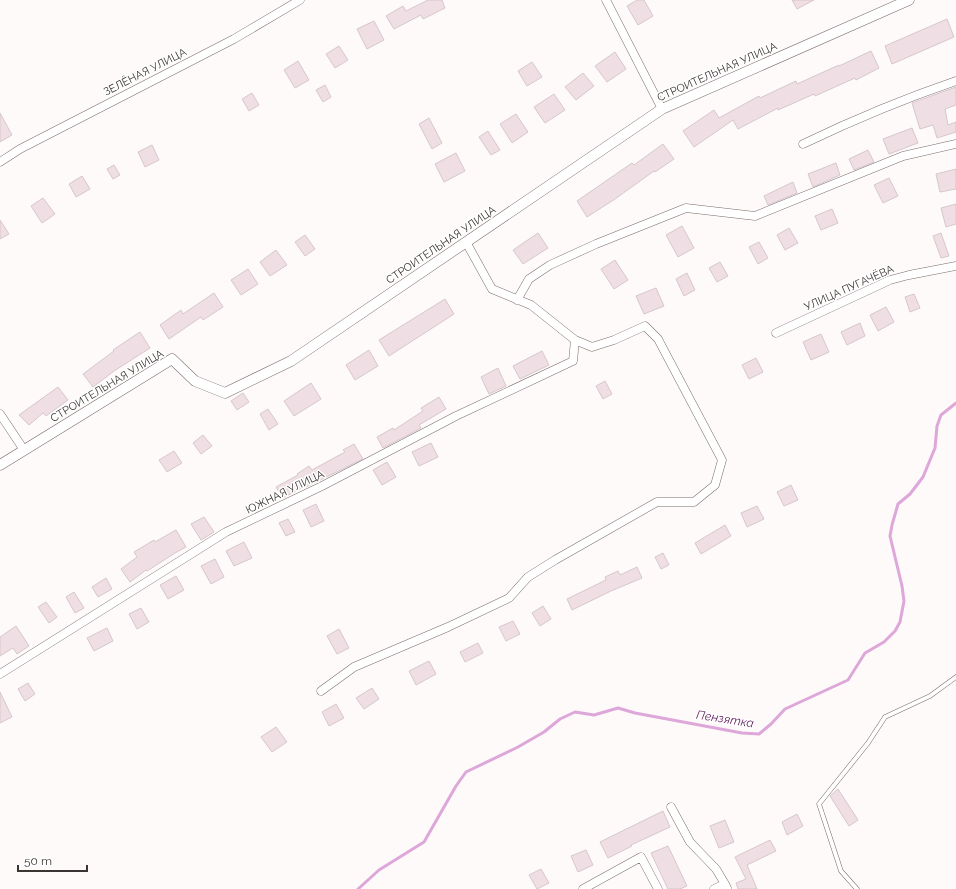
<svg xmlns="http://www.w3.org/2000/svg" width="956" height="889" font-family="Raleway,sans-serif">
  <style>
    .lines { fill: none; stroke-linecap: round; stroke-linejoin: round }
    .stream { stroke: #dea7da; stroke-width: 3 }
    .building { fill: #efdfe4; stroke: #d7c7cc }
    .service-casing { stroke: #7b6d6a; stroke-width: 5 }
    .minor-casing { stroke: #7b6d6a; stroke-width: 9 }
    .tertiary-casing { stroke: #7b6d6a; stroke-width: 11 }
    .service { stroke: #fff; stroke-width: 4 }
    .minor { stroke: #fff; stroke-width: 8 }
    .tertiary { stroke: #fff; stroke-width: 10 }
    .labels { text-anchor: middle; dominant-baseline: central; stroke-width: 3; stroke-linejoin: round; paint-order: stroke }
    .street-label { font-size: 11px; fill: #3a3433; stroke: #fff }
    .water-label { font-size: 12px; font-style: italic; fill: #652564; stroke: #fff }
  </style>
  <rect width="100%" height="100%" fill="#fdfaf9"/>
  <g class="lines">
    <path class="stream" d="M358,889l21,-19 45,-28 32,-56 10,-14 52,-25 26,-15 16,-13 15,-7 19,3 24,-7 17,5 107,20 17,1 12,-10 14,-15 63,-29 17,-27 19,-11 11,-11 5,-9 4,-21 -2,-15 -12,-50 2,-11 6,-21 12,-10 13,-17 12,-29 2,-22 4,-11 15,-12"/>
  </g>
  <path class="building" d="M428,0h14l3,8 -22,11 -2,-4 -27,14 -8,-13 17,-10 3,5z
    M637,0h7l9,16 -15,9 -11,-19z
    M792,0h22l-17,9z
    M947,19l7,18 -62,27 -7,-18z
    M374,21l10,19 -17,9 -10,-20z
    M339,46l9,14 -13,8 -9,-14z
    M871,51l8,17 -23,12 -1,-2 -40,18 -1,-2 -36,16v-2l-40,21 -5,-9 -39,27 -11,-16 31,-21 5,8 40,-22 1,2 36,-17 1,3 42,-19v1z
    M615,52l11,17 -19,13 -12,-16z
    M298,61l11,19 -14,8 -11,-18z
    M532,62l10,15 -15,9 -9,-15z
    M583,73l11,13 -18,14 -11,-13z
    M325,85l6,12 -8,5 -7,-12z
    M956,87v18l-11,4 3,16 8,-3v10l-19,6 -4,-13 -13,4 -8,-26z
    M252,93l7,12 -10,6 -7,-12z
    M554,94l11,16 -20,13 -11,-16z
    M0,113l12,22 -12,7z
    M516,114l12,18 -16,11 -12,-19z
    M429,118l13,25 -10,6 -13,-25z
    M912,128l6,15 -29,11 -6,-15z
    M488,131l12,19 -9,5 -12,-18z
    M663,144l11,15 -19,13 -1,-1 -39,28 -28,18 -10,-16 55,-38 2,2z
    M152,145l7,15 -14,7 -7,-15z
    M868,150l6,12 -20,8 -5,-11z
    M456,153l9,18 -21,11 -9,-18z
    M836,163l4,12 -27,12 -5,-13z
    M114,165l6,10 -7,4 -6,-10z
    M956,169v20l-16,3 -4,-18z
    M82,176l8,13 -14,8 -7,-13z
    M889,178l9,18 -15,7 -9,-18z
    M793,182l4,11 -29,12 -4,-9z
    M43,198l12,16 -13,9 -11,-17z
    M956,204v20l-10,3 -5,-19z
    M832,209l6,14 -17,7 -6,-14z
    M0,220l9,14 -9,5z
    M682,226l12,22 -16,9 -12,-22z
    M789,228l9,15 -13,7 -8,-15z
    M538,233l10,15 -25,16 -10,-14z
    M941,233l8,23 -8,2 -8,-22z
    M305,235l10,14 -10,7 -10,-14z
    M759,242l9,16 -10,6 -9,-17z
    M276,250l11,15 -17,11 -10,-14z
    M615,260l13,20 -14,9 -13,-20z
    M720,262l8,14 -11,6 -8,-14z
    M248,269l10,15 -17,11 -10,-15z
    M687,273l8,17 -11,6 -8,-17z
    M656,288l8,18 -20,8 -8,-18z
    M214,293l9,14 -20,13 -2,-3 -32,22 -9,-14 21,-15 2,4z
    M914,294l6,14 -10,4 -5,-15z
    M445,299l9,15 -65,42 -10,-16z
    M886,307l8,15 -16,9 -8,-16z
    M860,323l5,13 -18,9 -6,-13z
    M140,332l10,16 -36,23 -21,16 -10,-13 31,-23 -1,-1z
    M821,334l8,18 -18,8 -8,-18z
    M369,350l9,16 -23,14 -9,-15z
    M542,351l7,14 -29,14 -7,-13z
    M756,358l7,14 -14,7 -7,-14z
    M498,368l8,18 -17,8 -8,-17z
    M605,381l7,13 -9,5 -7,-13z
    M311,383l10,16 -27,17 -10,-15z
    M58,387l10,13 -22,16 -3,-3 -14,12 -10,-10z
    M243,393l6,9 -12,8 -6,-9z
    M439,397l7,12 -27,16 2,3 -38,20 -6,-11 16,-9 1,2 29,-19 -2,-3z
    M268,409l10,15 -9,6 -9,-16z
    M203,435l9,11 -11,8 -8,-11z
    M431,443l7,14 -19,9 -7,-14z
    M354,444l9,15 -57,28 -1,-1 -22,12 -7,-11 22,-12 -1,-1 12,-8 3,4 33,-18 -2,-2z
    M174,451l8,12 -15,9 -8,-12z
    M387,462l9,15 -14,8 -9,-15z
    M791,485l7,15 -14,6 -7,-14z
    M316,504l8,17 -13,6 -8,-17z
    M757,506l7,13 -17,8 -6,-14z
    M204,517l10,15 -13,8 -10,-16z
    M288,519l7,13 -9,4 -7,-13z
    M725,525l6,11 -30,18 -6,-11z
    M176,530l10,17 -11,6 -28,18 -1,-1 -16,12 -9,-13 16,-12 -3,-5 20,-12 1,2z
    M244,542l8,16 -18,8 -8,-15z
    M663,553l6,12 -8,4 -6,-12z
    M215,559l9,18 -13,7 -10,-18z
    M637,567l5,11 -31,13 -39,19 -5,-11 39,-19 -1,-3 13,-6 2,4z
    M176,576l8,14 -16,9 -8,-14z
    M106,578l6,11 -14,8 -6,-10z
    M74,592l10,16 -9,5 -9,-16z
    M46,602l11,15 -8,6 -11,-16z
    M543,606l8,13 -11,7 -8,-13z
    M141,608l8,14 -12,7 -8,-15z
    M513,621l7,13 -14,7 -7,-14z
    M16,626l13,20 -12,8 -4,-6 -13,8v-19z
    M107,628l6,13 -19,10 -7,-13z
    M339,629l10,19 -12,6 -10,-18z
    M478,643l5,10 -18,9 -5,-10z
    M429,661l7,13 -20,11 -7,-14z
    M28,683l7,11 -10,7 -7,-12z
    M372,688l7,11 -15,10 -8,-11z
    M0,692l12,25 -12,6z
    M336,704l8,14 -15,8 -7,-14z
    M276,727l11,15 -15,10 -11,-15z
    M838,789l20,31 -9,6 -19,-30z
    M663,811l7,16 -39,18 1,1 -24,12 -8,-16z
    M797,814l6,12 -16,9 -5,-13z
    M725,820l9,22 -15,6 -9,-22z
    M770,840l6,11 -29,14 10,24h-19l-2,-6 10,-4 -11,-22z
    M668,846l19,40 -7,3h-12l-17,-36z
    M586,850l7,15 -15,7 -7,-16z
    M541,869l8,14 -12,6 -8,-14z"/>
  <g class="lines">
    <defs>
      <path id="service" d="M857,889l-16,-18 -22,-67 49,-61 17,-26 45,-21 26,-19"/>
      <path id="minor" d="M606,0l56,109
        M803,144c50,-24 100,-45 153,-63
        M0,162l20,-13 214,-110 66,-39
        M517,300l12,-21 21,-14 46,-21 90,-36 69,8 148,-60 53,-12
        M776,333l114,-53 19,-5 47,-9
        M0,414l24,36
        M0,674l226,-142 96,-46 134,-70 117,-55 2,-21
        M321,691l33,-24 94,-40 61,-29 19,-21 27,-17 102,-58h37l21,-17 7,-25 -64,-121 -13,-13 -31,14 -22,7 -17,-7 -44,-35 -39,-16 -26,-47
        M671,807l19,35 26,27 9,15
        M583,889l58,-32 17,32
        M714,889l11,-5 2,4"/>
      <path id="tertiary" d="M0,465l172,-106 23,22 30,12 66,-32 371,-252 247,-109"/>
    </defs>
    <use href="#service" class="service-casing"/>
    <use href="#minor" class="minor-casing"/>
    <use href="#tertiary" class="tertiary-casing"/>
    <use href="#service" class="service"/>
    <use href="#minor" class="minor"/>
    <use href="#tertiary" class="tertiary"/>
  </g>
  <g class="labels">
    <g class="street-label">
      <text transform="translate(145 72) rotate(-27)">ЗЕЛЁНАЯ УЛИЦА</text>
      <text transform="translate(717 72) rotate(-24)">СТРОИТЕЛЬНАЯ УЛИЦА</text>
      <text transform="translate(441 245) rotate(-34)">СТРОИТЕЛЬНАЯ УЛИЦА</text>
      <text transform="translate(849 288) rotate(-24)">УЛИЦА ПУГАЧЁВА</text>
      <text transform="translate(107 386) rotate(-31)">СТРОИТЕЛЬНАЯ УЛИЦА</text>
      <text transform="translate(285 492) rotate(-26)">ЮЖНАЯ УЛИЦА</text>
    </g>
    <g class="water-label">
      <text transform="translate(725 719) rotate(9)">Пензятка</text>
    </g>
  </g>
  <path d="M18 865v6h69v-6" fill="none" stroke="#3a3433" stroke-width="2"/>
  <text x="24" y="865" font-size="12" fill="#3a3433" stroke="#ffffff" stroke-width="3" paint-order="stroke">50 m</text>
</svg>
